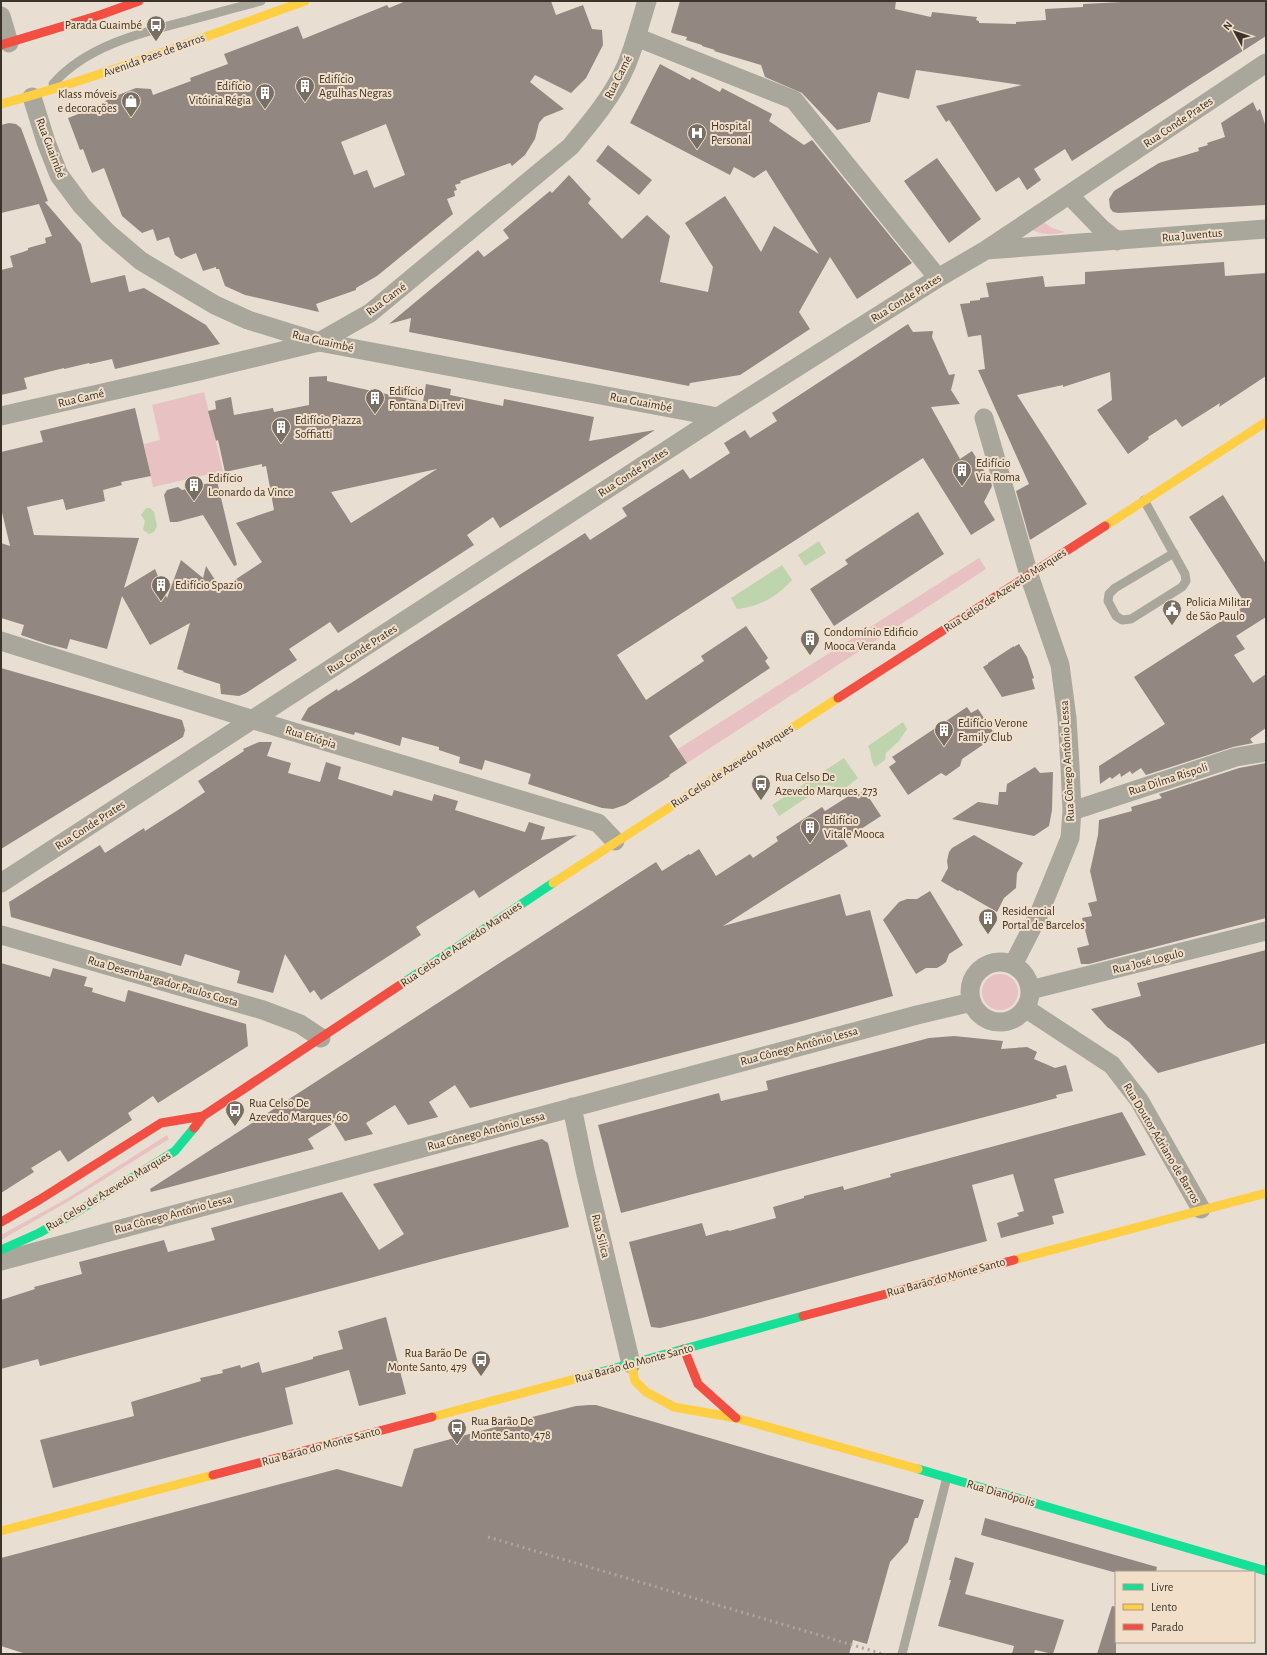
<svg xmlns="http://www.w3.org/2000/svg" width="1267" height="1655" font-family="'Alegreya Sans',sans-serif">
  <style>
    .green { fill: #e8c1c2 }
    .water { fill: #bed4ac }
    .building { fill: #928881; fill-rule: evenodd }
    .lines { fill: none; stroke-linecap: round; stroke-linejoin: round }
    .lane { stroke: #a9a79c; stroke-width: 9 }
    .street { stroke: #a9a79c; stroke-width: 19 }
    .fast { stroke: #16e098; stroke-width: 9 }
    .slow { stroke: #ffcf43; stroke-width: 9 }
    .jam { stroke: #f24e42; stroke-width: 9 }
    .rail { stroke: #ada79e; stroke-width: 3; stroke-dasharray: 2 4; stroke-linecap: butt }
    .labels { text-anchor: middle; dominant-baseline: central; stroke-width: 4; stroke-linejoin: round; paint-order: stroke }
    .poi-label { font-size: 12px; fill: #3b342b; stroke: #f2dfc9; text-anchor: start }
    .street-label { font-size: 12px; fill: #3b342b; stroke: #f2dfc9 }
  </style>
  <rect width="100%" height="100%" fill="#e9ded2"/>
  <path class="green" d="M1038,218l14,10 13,4c-12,3 -24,4 -35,-4z
    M204,392l19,79 -70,16 -9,-43 16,-4 -8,-35z
    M979,558l7,11 -299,194 -9,-14z
    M982 992a18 18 0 1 1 36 0a18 18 0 1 1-36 0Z
    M167,1135l2,4 -100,62 -68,39v-5l67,-37z"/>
  <path class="water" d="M146,508h4l4,4 3,14 -3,6 -5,2 -6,-4 2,-9 -4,-6z
    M819,541l7,12 -21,13 -7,-11z
    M782,565l10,15c-14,16 -33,27 -55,29l-6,-11z
    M903,722l4,7 -8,12 -13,12 -1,7 -10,7c-5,-7 -3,-14 -7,-21z
    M844,758l14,20 -14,11 -18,-4 -47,31 -7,-11z"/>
  <path class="building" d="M406,1h145l5,14 27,-10 9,24 10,1 1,15 -17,33 -15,15 -36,-18 -5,7 34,27 -20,8 -5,6 -4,16 -10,16 -13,11 -2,-3 -50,18 1,2 -6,2 2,5 -3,1 1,5 -8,3 6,15 -76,62 -21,12v2l-40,14 3,8 -74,-17 -20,-9 -6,-17h-3v-2l-13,4 -7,-18 -15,6 -6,-4 -6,-18 -12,4 -4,-12 -11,4 -20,-17 -18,-48 -12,5 -9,-24 -3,1 -12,-32 31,-12 9,-7 28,-11 15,1 2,6 38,-14 -1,-3 38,-14 -4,-10 74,-28 5,13 84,-34 2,3zM386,124l19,51 -31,13 -7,-18 -13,5 -13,-33z
    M680,1h216l-1,8 36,8 1,-5 45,5 -1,3 3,1v2l37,1v-2l30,-2 -1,-11 38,-2v-3l58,-3h125v35l-194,125 -7,-12 -31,20 7,11 -14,10 -8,-13 -23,15 -47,-72 -3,2 -10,-16 86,-21 -106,-15 -7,29 -31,-7 -8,30 -33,8 -35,-37 -37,-16 -4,-12 -47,-14 1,-1 -13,-4v-1l-16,-5 1,-3 -15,-4 -1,-1z
    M660,64l30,16 2,-3 28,15 2,-4 50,26 -3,7 35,24 8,-5 100,123 -55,36 -27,-42 -31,55 11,17 -70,46 -50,8 -1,3 -280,-54 2,-14 -22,6 89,-74 6,7 25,-19 -6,-8 47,-39 2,2 17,-18 22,24 -3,4 34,36 25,-24 23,21 -10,46 48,10 5,-25 -28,-44 40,-27 36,56 13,-26 45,28 -53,-84 -12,8 -20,-11 -4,8 -100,-52z
    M1253,102l4,9 3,-2 6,18v78l-148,8 -5,-1 -3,-4 -1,-9 5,-8 45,-28 40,-12 -1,-3 10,-3 -1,-2 18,-6 -4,-14z
    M9,123l7,1 5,4 27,73 -3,1 36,42 10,39 34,-8 4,17 15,-4 62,37 14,19 -105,25 -3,-10 -22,5 -1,-1 -25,6v-1l-40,10 3,11 -26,6v-125l12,-3 -3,-11 13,-4 5,-2v-2l18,-5 -1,-5 7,-2 -13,-32 -38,9v-88z
    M608,145l44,35 -13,15 -43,-34z
    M937,158l44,61 -32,24 -45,-62z
    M1224,262l1,14 41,-3v103l-47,31 1,-4 -38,24 -6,-8 -28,18 1,2 -21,15 -31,-44 15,-10 -2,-28 -47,15v-2l-46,10 70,109 -57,36 -14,-49 13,-7 -51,-114 7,-1 -4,-34 -13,2 -8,-33 10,-1v-2l10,-1v-2l9,-1 -3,-14 57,-7 2,11 40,-3v-12z
    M908,324l5,8 20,-1 -1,6 17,38 6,-1 -4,16 9,14 -29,3 29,52 12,-8 19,31 1,4 -8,16 11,18 -24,15 -48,-77 -306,197 29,45 58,-39 -3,-5 45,-30 22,32 -3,3 5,7 -101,68 18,27 -18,12 1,1 -45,29 -12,4 -11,-1 -74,-24 3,-10 -46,-14 -3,10 -23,-7 1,-6 -21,-7v-3l-37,-10 -2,9 -45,-14 -1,3 -53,-15 7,-12 29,-19 1,2 13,-8 234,-150 5,7 37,-24 -5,-8 61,-39 7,10 40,-26 -6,-10 21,-13 5,8 27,-17 -5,-8z
    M327,376v5l96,21 3,-18 25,5 -1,6 53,11 1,-7 90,18 -5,24 66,-11 -155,98 -7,-11 -26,18 7,10 -136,88 -8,-11 -41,27 8,11 -51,33 -7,3 -18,-2 -1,-10 -37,-12 1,-1 -7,-2 13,-46 -40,22 -28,-49 -15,53 -37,-10 -3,10 -20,-5 -26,-9 3,-10 -23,-7v-75l9,3 -9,-38v-56l42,-10 -3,-11 95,-23 16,68 -30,6 1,3 -19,5 2,11 -39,9 -3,-11 -36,8 7,28 105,3 -15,50 31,-19 12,29 14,-38 22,18 3,-12 15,23 41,-27 -26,-39 38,-13 -8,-44 -4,1v-3l-37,8 -7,-32 -2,1 -8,-30 8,-2 -1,-8 16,-4 3,18 39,-7 1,4 35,-7v-28zM437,469l-86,54 -20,-31z
    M217,481l20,84 -3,1 -31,-51 -26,7h-7l-6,-27 3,-5 11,-3 4,3z
    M1223,495l43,69v53l-30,19 9,13 -11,6 19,28 13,-9v54l-16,11 3,4 -20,4 -87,28 -5,-7 -9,6 -2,-3 -9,6 -1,-4 -8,6 -2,-2 -10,7 -1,-18 66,-42 -31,-47 112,-72 -57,-88z
    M918,512l26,42 -110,72 -24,-37 38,-25 -3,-4z
    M1019,644l8,13 7,21 -2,1 3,10 -33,8 -19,-30 5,-3v-1l26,-17v1z
    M1,668l181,52 3,10 -2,7 -182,112z
    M967,707l4,6 7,-4 18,27 -34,23 -2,7 -14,10 -5,-3 -33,22 -19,-28 7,-5 -4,-5z
    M259,742h13l-5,14 24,7 -3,10 32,9 6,-20 15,5 -3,12 54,17 2,-6 38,11 2,-7 24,7 -3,9 70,22 4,-10 16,5 -4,13 36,-5 -98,63 -5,-8 -58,37 5,8 -100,65 -7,-10 -4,3 -25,-39 -12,39 -36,-10 3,-12 -55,-17 -4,12 -170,-49 -2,-15 91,-57 5,8 39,-25 1,3 33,-21 27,-18 -7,-11 46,-30 -1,-2z
    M1266,763v155l-177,46h-8l-4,-16 12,-3 -7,-27 10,-2 -4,-13 9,-2 -7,-30 8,-36 1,-15 33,-9 -1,-4 31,-9 -3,-4 80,-26z
    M1035,767l5,6 13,-1 -1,38 -3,16 -15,10 -82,-17 26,-17 20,3 1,-13h7l1,-8z
    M864,790l17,26 -37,24 4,6 -125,80 117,-32 6,22 24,-6 23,86 -94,26 -329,86 -15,-23 -26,17 9,15 -30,8 -13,-20 -29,18 7,11 -28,7 -11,-18 -26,16 6,10 -163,43 -1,-3 506,-327 6,9 27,-17 1,1 9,-6 17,27 34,-22 3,4 25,-17 -2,-4 46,-30 3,4 27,-17 2,3z
    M974,835l49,28 -6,10 -1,15 -12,10 -7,14 -38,-22 -1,1 -17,-10 7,-13 -1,-7 2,-9 3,-4z
    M930,891l33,54 -14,9 -3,8 -4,3 -5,3h-11l-10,6 -33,-54 16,-18 8,-3h10z
    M1266,950v93l-108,30 -29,-31 -22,-15 -16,-18 50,-13 -4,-13z
    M1,963l49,14 3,-9 34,9 -3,9 9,2 -1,4 33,10 3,-12 118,34 2,22 -90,57 -5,-7 -25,17 4,7 -64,42 -8,-12 -29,18 3,4 -33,21z
    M954,1036l49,5 -2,8 26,-2 10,5 -3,7 21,9 11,-3 7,26 -17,4 1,3 -436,115 -23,-88 121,-32 2,8 47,-11 -2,-9 163,-43z
    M1122,1112l24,43 -92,24 10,34 -12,3 2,8 -53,14 -4,-15 22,-7 -2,-3 7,-2 -11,-37 -41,11 15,56 -285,77 -42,10 -9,-1 -22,-85 73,-19 4,13 22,-6 1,1 47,-13 -3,-11 31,-9v-2l39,-10 1,4 47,-13 -1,-3z
    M542,1139l6,4 21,84 -124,31 -405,108 -2,-7 -37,10v-69l34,-11 -1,-2 48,-13 -3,-12 85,-22 4,12 47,-12 -4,-12 131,-36 37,58 25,-16 -31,-50z
    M386,1317l20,77 -47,12 -10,-36 -64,18 8,36 -240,64 -13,-48 94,-24 -3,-14 70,-21 -1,-3 23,-5 -1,-3 18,-5 1,3 18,-6 3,11 51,-14v-2l30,-8 -5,-18z
    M589,1405h7l124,36 204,59 -6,18h-3l-7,24 -18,20 -23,82 -14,-4 -4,14h-823l-25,-8v-88l336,-89 65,18 12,-38 118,-32 44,-11z
    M985,1518l172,49 -1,5h-43l-132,-37z
    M955,1557l19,6 -9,31 99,26 -11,34 -18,-4 -1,4h-22l2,-8 -76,-20 13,-46h-2z
    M1112,1606l4,1v47h-19z"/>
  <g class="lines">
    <path class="lane" d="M53,84c33,-38 87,-51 134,-63 24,-7 49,-13 74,-20
      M1144,500l41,74 1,7 -4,6 -51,32 -9,1 -6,-4 -8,-15 1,-7 6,-6 59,-35
      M902,1654l45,-177"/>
    <path class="street" d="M1,16l8,27
      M636,37l158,63 144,178
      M32,97l14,45 13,33 23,31 26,27 33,28 74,44 33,15 71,22 399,75
      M1069,195l32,33 16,13
      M986,250l280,-21
      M1,416l194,-44 124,-30 51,-29 200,-166c21,-25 43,-51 56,-81 9,-21 14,-43 21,-65
      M984,418l45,157 31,90 7,53 3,48 2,45 -2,27 -31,76 -26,51
      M1,641l253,79 344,103 17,18
      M1072,811l164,-54 30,-5
      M1,883l717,-466 220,-139 48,-28 280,-187
      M1,935l262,75 37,14 21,14
      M970 992a30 30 0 1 1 60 0a30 30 0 1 1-60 0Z
      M1030,990l236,-59
      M1025,1008l87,57 27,35 62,109
      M572,1107l13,63 46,194
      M1,1261l916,-246 55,-13"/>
    <path class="fast" d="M406,981l147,-98
      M1,1250l38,-17 36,-20 100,-62 19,-23
      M590,1375l213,-59
      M918,1469l348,102"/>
    <path class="slow" d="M1,104c103,-28 203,-67 304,-103
      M1105,526l161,-104
      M553,883l285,-185
      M1014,1260l252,-67
      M631,1364l4,17 11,11 28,15 62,11 182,51
      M432,1417l158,-42
      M1,1531l212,-56"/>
    <path class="jam" d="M1,45l99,-30 39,-14
      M838,698l267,-172
      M194,1128l9,-12 203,-135
      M1,1222l38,-22 122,-77 42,-7
      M803,1316l211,-56
      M684,1349l14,35 38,34
      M213,1475l219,-58"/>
    <path class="rail" d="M488,1537l395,117"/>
  </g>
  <defs>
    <symbol id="bus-pin" viewBox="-11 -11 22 30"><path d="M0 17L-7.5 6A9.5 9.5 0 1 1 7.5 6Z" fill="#787065" stroke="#f2dfc9"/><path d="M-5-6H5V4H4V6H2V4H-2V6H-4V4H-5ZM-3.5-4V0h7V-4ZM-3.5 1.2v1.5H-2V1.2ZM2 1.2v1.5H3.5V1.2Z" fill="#fff"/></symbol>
    <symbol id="building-pin" viewBox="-11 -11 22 30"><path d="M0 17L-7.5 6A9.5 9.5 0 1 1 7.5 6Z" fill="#787065" stroke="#f2dfc9"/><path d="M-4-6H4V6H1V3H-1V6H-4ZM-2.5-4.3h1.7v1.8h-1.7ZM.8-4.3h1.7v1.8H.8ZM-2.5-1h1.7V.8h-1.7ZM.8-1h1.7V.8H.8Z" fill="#fff"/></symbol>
    <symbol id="shop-pin" viewBox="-11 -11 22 30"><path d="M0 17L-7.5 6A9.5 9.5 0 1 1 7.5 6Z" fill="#787065" stroke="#f2dfc9"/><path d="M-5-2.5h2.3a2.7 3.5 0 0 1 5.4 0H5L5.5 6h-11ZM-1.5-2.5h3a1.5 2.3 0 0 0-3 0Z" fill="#fff"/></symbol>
    <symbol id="hospital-pin" viewBox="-11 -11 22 30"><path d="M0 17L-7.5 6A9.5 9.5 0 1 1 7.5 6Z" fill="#787065" stroke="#f2dfc9"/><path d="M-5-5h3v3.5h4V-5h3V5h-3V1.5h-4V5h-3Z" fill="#fff"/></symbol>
    <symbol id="civic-pin" viewBox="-11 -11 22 30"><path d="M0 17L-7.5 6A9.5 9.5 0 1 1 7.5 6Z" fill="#787065" stroke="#f2dfc9"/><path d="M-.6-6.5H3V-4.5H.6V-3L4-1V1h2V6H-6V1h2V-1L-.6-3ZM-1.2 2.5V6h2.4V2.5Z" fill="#fff"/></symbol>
  </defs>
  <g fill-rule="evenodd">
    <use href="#bus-pin" x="145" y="14" width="22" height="30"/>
    <use href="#building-pin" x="294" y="75" width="22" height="30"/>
    <use href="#building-pin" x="254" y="82" width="22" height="30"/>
    <use href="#shop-pin" x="120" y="90" width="22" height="30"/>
    <use href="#hospital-pin" x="686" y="122" width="22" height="30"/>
    <use href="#building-pin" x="364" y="387" width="22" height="30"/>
    <use href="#building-pin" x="270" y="416" width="22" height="30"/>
    <use href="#building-pin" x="951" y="459" width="22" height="30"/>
    <use href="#building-pin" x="183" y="474" width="22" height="30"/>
    <use href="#building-pin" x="150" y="574" width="22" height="30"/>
    <use href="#civic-pin" x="1161" y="598" width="22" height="30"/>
    <use href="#building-pin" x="799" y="628" width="22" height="30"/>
    <use href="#building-pin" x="933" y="719" width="22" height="30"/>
    <use href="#bus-pin" x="750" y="773" width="22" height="30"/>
    <use href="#building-pin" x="799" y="816" width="22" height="30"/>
    <use href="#building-pin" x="977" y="907" width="22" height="30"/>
    <use href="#bus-pin" x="224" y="1099" width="22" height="30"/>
    <use href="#bus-pin" x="470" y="1349" width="22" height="30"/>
    <use href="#bus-pin" x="446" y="1417" width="22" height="30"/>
  </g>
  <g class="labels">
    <g class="poi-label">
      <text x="142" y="25" text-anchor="end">Parada Guaimbé</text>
      <text x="319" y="79">Edifício<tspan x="319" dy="14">Agulhas Negras</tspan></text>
      <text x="251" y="86" text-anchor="end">Edifício<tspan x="251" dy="14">Vitóiria Régia</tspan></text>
      <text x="117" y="94" text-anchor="end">Klass móveis<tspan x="117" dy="14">e decorações</tspan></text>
      <text x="711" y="126">Hospital<tspan x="711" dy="14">Personal</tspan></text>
      <text x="389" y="391">Edifício<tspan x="389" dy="14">Fontana Di Trevi</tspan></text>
      <text x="295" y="420">Edifício Piazza<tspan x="295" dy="14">Soffiatti</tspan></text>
      <text x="976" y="463">Edifício<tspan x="976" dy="14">Via Roma</tspan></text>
      <text x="208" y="478">Edifício<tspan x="208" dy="14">Leonardo da Vince</tspan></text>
      <text x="175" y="585">Edifício Spazio</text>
      <text x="1186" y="602">Policia Militar<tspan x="1186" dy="14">de São Paulo</tspan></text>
      <text x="824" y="632">Condomínio Edificio<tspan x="824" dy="14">Mooca Veranda</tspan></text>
      <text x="958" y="723">Edifício Verone<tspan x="958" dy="14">Family Club</tspan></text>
      <text x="775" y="777">Rua Celso De<tspan x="775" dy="14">Azevedo Marques, 273</tspan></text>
      <text x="824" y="820">Edifício<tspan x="824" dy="14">Vitale Mooca</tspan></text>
      <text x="1002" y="911">Residencial<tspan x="1002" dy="14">Portal de Barcelos</tspan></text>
      <text x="249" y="1103">Rua Celso De<tspan x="249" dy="14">Azevedo Marques, 60</tspan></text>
      <text x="467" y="1353" text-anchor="end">Rua Barão De<tspan x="467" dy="14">Monte Santo, 479</tspan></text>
      <text x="471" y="1421">Rua Barão De<tspan x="471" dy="14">Monte Santo, 478</tspan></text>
    </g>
    <g class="street-label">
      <text transform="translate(154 55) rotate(-20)">Avenida Paes de Barros</text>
      <text transform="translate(618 77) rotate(-63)">Rua Camé</text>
      <text transform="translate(1178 122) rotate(-34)">Rua Conde Prates</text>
      <text transform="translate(51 148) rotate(69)">Rua Guaimbé</text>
      <text transform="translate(1192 235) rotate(-5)">Rua Juventus</text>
      <text transform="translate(906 298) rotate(-32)">Rua Conde Prates</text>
      <text transform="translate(386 299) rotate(-37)">Rua Camé</text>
      <text transform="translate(323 341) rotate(13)">Rua Guaimbé</text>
      <text transform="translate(81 398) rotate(-13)">Rua Camé</text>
      <text transform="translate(641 402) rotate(11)">Rua Guaimbé</text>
      <text transform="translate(633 472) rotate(-33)">Rua Conde Prates</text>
      <text transform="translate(1005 590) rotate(-33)">Rua Celso de Azevedo Marques</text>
      <text transform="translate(362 649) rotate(-33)">Rua Conde Prates</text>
      <text transform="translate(311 737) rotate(17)">Rua Etiópia</text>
      <text transform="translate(1067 761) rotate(-93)">Rua Cônego Antônio Lessa</text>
      <text transform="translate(732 766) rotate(-33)">Rua Celso de Azevedo Marques</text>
      <text transform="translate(1168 779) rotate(-18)">Rua Dilma Rispoli</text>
      <text transform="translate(90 825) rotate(-33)">Rua Conde Prates</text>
      <text transform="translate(461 944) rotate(-34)">Rua Celso de Azevedo Marques</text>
      <text transform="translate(1148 961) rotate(-14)">Rua José Logulo</text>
      <text transform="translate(163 981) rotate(16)">Rua Desembargador Paulos Costa</text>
      <text transform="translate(799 1046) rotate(-15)">Rua Cônego Antônio Lessa</text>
      <text transform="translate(486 1131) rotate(-15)">Rua Cônego Antônio Lessa</text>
      <text transform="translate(1162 1143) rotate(59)">Rua Doutor Adriano de Barros</text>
      <text transform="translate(108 1191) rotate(-31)">Rua Celso de Azevedo Marques</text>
      <text transform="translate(173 1214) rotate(-15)">Rua Cônego Antônio Lessa</text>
      <text transform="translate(601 1236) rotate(76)">Rua Silica</text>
      <text transform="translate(946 1277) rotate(-15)">Rua Barão do Monte Santo</text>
      <text transform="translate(634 1363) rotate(-15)">Rua Barão do Monte Santo</text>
      <text transform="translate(321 1446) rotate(-15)">Rua Barão do Monte Santo</text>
      <text transform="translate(1001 1493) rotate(16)">Rua Dianópolis</text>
    </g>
  </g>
  <rect width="1267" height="1655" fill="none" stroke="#3b342b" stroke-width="4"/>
  <rect x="1115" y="1571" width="140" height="72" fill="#f2dfc9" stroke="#a99b8a"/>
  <rect x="1123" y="1584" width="20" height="6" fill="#16e098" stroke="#a99b8a"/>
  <text x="1151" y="1591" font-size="12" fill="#3b342b">Livre</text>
  <rect x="1123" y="1604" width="20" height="6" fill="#ffcf43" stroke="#a99b8a"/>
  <text x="1151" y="1611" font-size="12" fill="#3b342b">Lento</text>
  <rect x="1123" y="1624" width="20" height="6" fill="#f24e42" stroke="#a99b8a"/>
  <text x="1151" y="1631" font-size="12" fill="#3b342b">Parado</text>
  <g transform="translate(1235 32) rotate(310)" stroke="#f2dfc9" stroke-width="3" paint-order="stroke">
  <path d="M0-3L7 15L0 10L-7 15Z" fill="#3b342b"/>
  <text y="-6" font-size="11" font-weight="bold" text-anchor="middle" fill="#3b342b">N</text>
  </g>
</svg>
